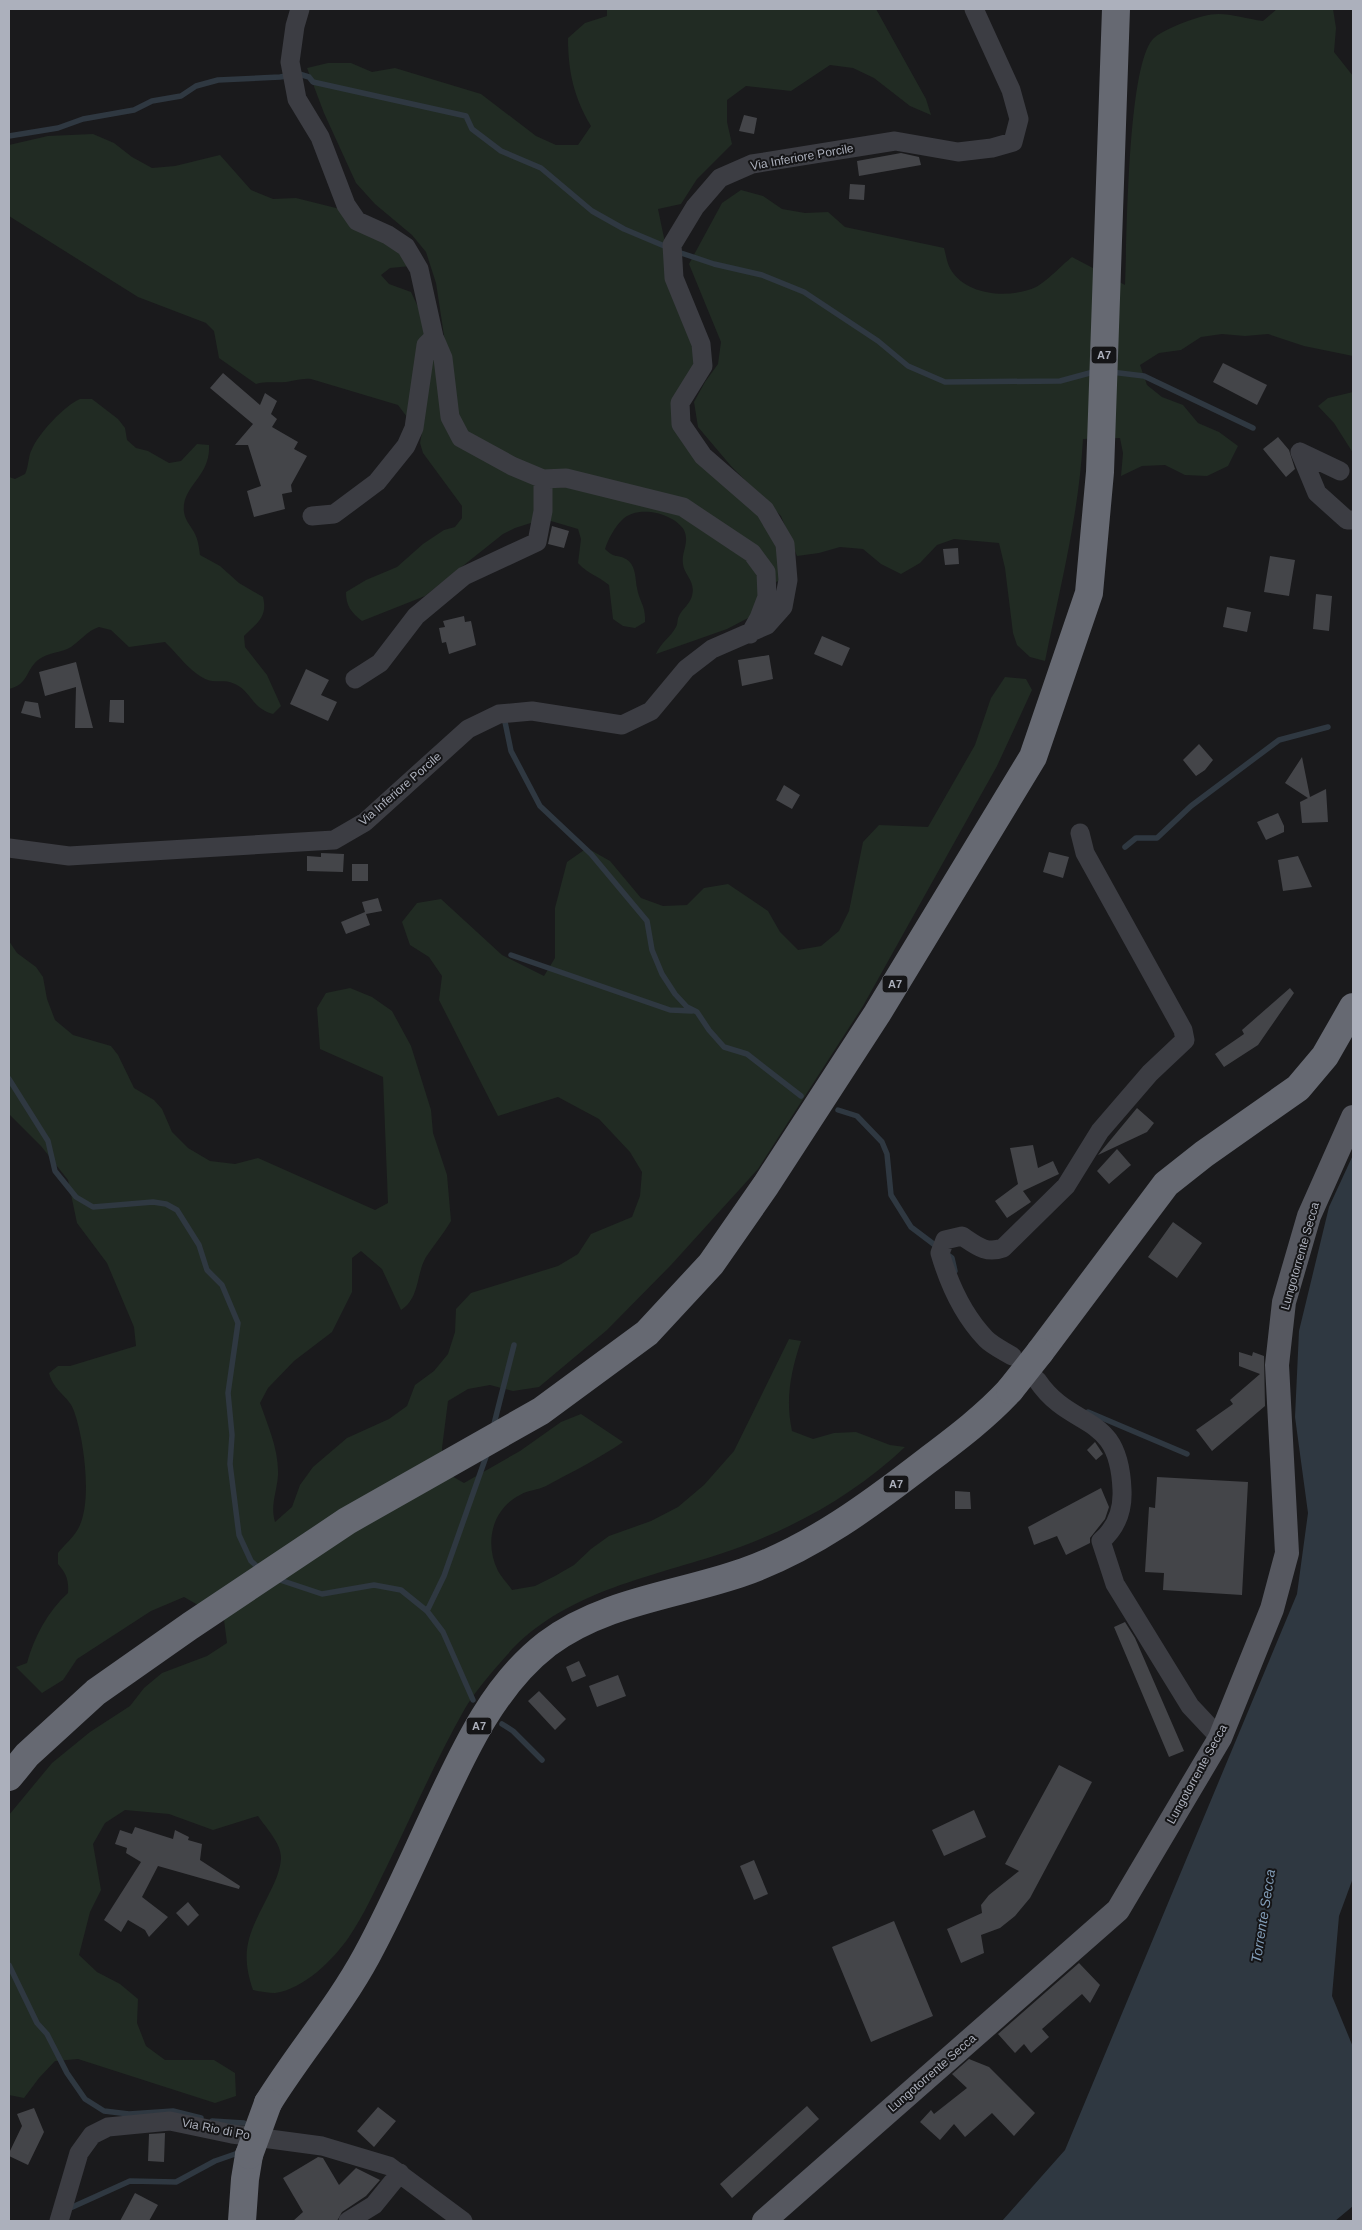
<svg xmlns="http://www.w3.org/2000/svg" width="1362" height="2230" font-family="Helvetica,sans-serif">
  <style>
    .green { fill: #212b23 }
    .water { fill: #2f3841 }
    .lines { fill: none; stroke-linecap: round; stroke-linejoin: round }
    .stream { stroke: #2f3841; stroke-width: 5.5 }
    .building { fill: #444549 }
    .minor { stroke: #3c3d43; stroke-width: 19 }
    .major { stroke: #565860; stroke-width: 24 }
    .highway { stroke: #666972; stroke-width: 28 }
    .highway-bridge { stroke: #666972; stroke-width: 28 }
    .labels { text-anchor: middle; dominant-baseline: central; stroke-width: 4; stroke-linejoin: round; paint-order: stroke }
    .shield { fill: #151517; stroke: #7f828a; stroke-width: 1 }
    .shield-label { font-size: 11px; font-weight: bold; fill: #acb0bc }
    .street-label { font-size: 12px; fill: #acb0bc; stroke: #151517 }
    .water-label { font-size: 14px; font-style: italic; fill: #829db8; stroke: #151517 }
  </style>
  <rect width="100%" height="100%" fill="#1a1a1c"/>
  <path class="green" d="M607,9h269l50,90 5,16 -21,-9 -36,-28 -21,-10 -23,-3 -39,26 -45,-5 -19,14v22l5,22 -35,35 -16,25 -23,5 10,48 28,89v19l-22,49 98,118 13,46 -20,9 -15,30 -23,12 -71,25c5,-12 15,-17 20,-27 2,-3 1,-8 3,-11 3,-7 11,-12 13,-20 4,-15 -8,-21 -9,-32 -2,-12 7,-21 1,-34 -10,-17 -47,-26 -62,-10 -7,7 -14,19 -17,29 10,10 12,5 21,10 10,6 9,18 11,29 2,13 9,18 8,34l-10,6 -12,-2 -10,-7 -4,-34c-12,-10 -20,-10 -31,-22l3,-24 -3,-10 -27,-8h-14l-22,7 -12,6 -78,62 -63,25c-11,-9 -16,-15 -16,-29l20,-12 31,-13 26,-23 21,-14 11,-3 7,-9v-12l-39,-53 -3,-10 4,-21 5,-57 16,-23 -9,-59 -10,-31 -14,-17 -37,-31 -19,-21 -32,-70 -17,-45 21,-5h23l21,9 23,-4 86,26 55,42 20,9h22l13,-19c-17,-28 -23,-55 -23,-88l17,-15 22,-7z
    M1277,9h56l3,19 -2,24 19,24v280l-49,-10 -36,-12 -23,2 -23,-2 -21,3 -20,13 -22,3 -19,12 7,20 15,12 21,8 15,18 21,9 19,14 -10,20 -21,10 -22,-1 -20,-10 -23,1 -21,10 2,-23 -3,-15 -37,1c-4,75 -23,149 -38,222l-15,-4 -13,-12 -4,-12 -8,-65 -6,-25 -45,-4 -17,6 -17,18 -19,11 -20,-10 -18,-15 -23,-2 -21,6 -22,3 -16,-40 -50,-50 -33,-39 -4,-25 11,-20 13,-18 3,-22 -32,-78 33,-61 19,-13 22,6 19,13 23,4 23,-1 17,15 99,21c2,7 3,16 7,22 16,26 59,29 85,17 10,-5 26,-22 36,-30l53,28c2,-42 2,-223 29,-247 12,-10 48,-24 64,-24 14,0 30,5 45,7z
    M93,134l21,9 18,14 20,11 23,-2 45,-11 31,35 22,9 23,-1 44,11 56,39 15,18 -21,2 -9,7 8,9 22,8 9,19 6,21 -19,85 -9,-12 -87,-26c-10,-1 -16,2 -25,3 -11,1 -20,-1 -30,2l-37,-26 -5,-27 -8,-8 -68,-26 -129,-81v-71l39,-9z
    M1353,392v61l-19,-30 -16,-17 10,-8z
    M80,399h12l26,20 7,9 2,12 9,8 12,3 21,12 12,-2 16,-17 12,1c2,32 -28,41 -25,67 1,8 6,13 10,20 4,7 5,15 6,23l20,11 19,17 24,14c5,20 -6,26 -19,39l1,11 22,28 14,31 -8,8c-22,-6 -21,-22 -38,-30 -8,-4 -14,-2 -23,-3 -18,-3 -34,-27 -47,-39l-36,5 -18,-17 -12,-3c-12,4 -18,13 -28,20 -10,6 -23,5 -33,13 -13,11 -9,24 -29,29v-212l6,2 10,-5c4,-8 3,-18 7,-25 7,-16 32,-43 48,-50z
    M1005,677l21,2 6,11 -35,76 -134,240 -105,163 -87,96 -64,65 -68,57 -26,4 -23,-6 -22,4 -20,12 -6,47 1,23 21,12 56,-32 41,-29 20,-8 42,28c-25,17 -51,30 -77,44 -8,4 -18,4 -26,9 -28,14 -36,48 -22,76 4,7 10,13 14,19l23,-4 20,-10 19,-11 17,-16 18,-13 42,-15 27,-14 26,-22 30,-34 55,-112 12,2c-10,30 -16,58 -9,90l21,8 21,-6 22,-1 34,13 15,2c-53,50 -116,84 -185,107 -74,24 -160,40 -213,101 -15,17 -33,37 -44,57 -28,50 -51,103 -76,154 -12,24 -23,49 -38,71 -16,23 -45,52 -74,56 -7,0 -16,-2 -22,-3 -14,-41 -3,-58 15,-94 6,-12 12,-24 13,-37 1,-15 -15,-31 -23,-43l-45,14 -44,-16 -44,-4 -20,13 -12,21 8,46 -11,22 -11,43 18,17 23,12 18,15 -1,24 9,23 19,14h49l21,13 1,23 -21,7 -137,-44 -23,2 -16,17 -15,20 -15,-3v-280l43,-52 38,-31 40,-26 14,-18 18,-15 45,-17 20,-13 -3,-23 -40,-23 -33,14 -74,48 -14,21 -21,13 -26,-26 11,-4c7,-26 21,-52 41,-70 1,-13 -2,-20 -10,-29v-11c6,-8 15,-15 20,-24 15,-26 6,-90 -4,-118 -5,-15 -20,-19 -25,-38l9,-7h12l66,-20 -2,-19 -27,-64 -30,-40 -9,-43 -27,-34 -32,-32v-173l8,12 19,14 7,10 4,22 8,21 18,15 38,11 7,9 16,33 20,12 8,9 10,23 16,16 22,13 25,3 23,-6 117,52 13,-7 -5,-126 -63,-28 -3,-41 9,-15 24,-5 22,9 20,14 19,35 20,64 2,23 14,42 4,46c-7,12 -17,24 -25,36 -10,17 -6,41 -25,53l-19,-41 -21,-18 -9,7v34l-20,40 -38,29 -26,27 -8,15c8,23 19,47 18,72 -1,17 -8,30 -3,47l17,-15 8,-22 13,-18 34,-29 42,-19 18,-13 8,-21 19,-14 14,-17 7,-22 1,-23 15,-16 87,-27 20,-12 13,-20 41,-17 8,-21 2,-24 -12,-20 -31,-33 -41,-22 -60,19 -59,-116 3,-24 -13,-19 -19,-12 -8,-23 15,-19 24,-4 61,56 42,21 11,-18v-50l12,-46 20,-14 23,13 31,37 22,8 24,-1 17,-17 24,-4 40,27 12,21 18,18 23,-4 18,-15 10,-20 14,-69 16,-17 49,2 47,-82 16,-47z"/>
  <path class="water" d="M1353,1155v723l-14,38 -7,80 21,51v159l-18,15h-333l63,-71 232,-556 11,-81 -13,-96 4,-86 30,-124z"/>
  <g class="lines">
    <path class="stream" d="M9,136l49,-8 25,-9 51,-9 18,-9 29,-5 15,-10 22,-6 62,-3 19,-3 10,3 4,5 153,34 6,13 29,22 40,17 51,43 32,18 57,24 33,11 48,11 42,17 74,49 30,25 37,16 115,-1 37,-10
      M1111,372l33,4 109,52
      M504,717l7,34 29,55 51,48 56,67 5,29 10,24 13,20 12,13 10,5 12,18 15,17 23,7 54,42
      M1125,847l11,-9h21l34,-32 88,-66 49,-13
      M511,955l159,55 22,1
      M9,1079l39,62 7,30 21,26 17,10 60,-5 13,2 11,6 22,35 8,25 15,15 16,38 -10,70 4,42 -2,29 9,71 12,26 10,9
      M838,1110l19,6 25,26 5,12 4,41 20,32 41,31 3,13
      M1088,1412l99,42
      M493,1428l21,-83
      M277,1579l45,15 52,-9 27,5 26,21 16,21 30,68
      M427,1611l17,-35 44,-125
      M502,1724l11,7 29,29
      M9,1965l28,58 10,11 20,39 18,26 19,12 25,3 44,-3 28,7
      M212,2121l32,2
      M68,2209l62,-28 46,1 39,-21 23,-8"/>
  </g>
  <path class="building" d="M744,115l13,3 -3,16 -15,-3z
    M901,153l18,4 2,8 -62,11 -2,-15z
    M850,184l15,1 -1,15 -15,-1z
    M1223,363l44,22 -10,20 -44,-23z
    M223,373l37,32 5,-12 12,8 -6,13 6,5 -5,8 26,15 -4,7 13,7 -16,29 1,7 -10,2 3,15 -31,8 -7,-26 14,-5 -13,-41h-13l18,-21 -43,-36z
    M1278,437l11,13 6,19 -9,8 -23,-28z
    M552,526l17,5 -5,17 -16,-4z
    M958,548l1,16 -14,1 -2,-16z
    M1270,556l25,4 -6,36 -25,-4z
    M1316,594l16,2 -3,35 -16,-2z
    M1227,607l24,5 -4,20 -24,-5z
    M464,616l1,6 6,-1 5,24 -27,9 -3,-12 -4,1 -3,-15 6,-1 -2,-6z
    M822,636l28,12 -8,18 -28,-12z
    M769,655l4,24 -31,7 -4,-26z
    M76,662l6,24 11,42h-18l1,-41 -31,9 -6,-24z
    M306,669l23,11 -8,15 16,7 -9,19 -38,-17z
    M110,700h14v23l-15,-1z
    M25,701l13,2 3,15 -20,-5z
    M1199,744l14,16 -8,10 -9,6 -13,-16z
    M1302,757l8,40 16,-8 2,33 -26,1 -2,-21 8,-4 -23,-15z
    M784,785l16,10 -8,14 -16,-9z
    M1278,813l6,13v6l-18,8 -9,-18z
    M1049,852l20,5 -6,21 -20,-6z
    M321,853l23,1 -1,18 -36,-1v-15l14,1z
    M1298,856l14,31 -29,4 -5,-31z
    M352,864h16v17h-16z
    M378,898l4,13 -16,3 4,11 -24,9 -5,-12 24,-10 -3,-10z
    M1290,988l4,5 -36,52 -34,22 -9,-13 29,-20 -2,-4z
    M1137,1108l17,15 -7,9 -49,23z
    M1033,1145l5,23 15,-7 6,13 -36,17 8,11 -24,16 -12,-17 23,-17 -8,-36z
    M1117,1149l14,16 -22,19 -12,-13z
    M1173,1222l29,21 -25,35 -29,-21z
    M1239,1352l13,4 1,-4 11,4 1,50 -53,45 -16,-21 37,-26 -3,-4 30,-26 -21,-8z
    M1095,1442l8,12 -7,6 -9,-10z
    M1157,1477l91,5 -6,113 -79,-5 1,-17 -19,-1 4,-65 6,1z
    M1101,1488l8,19 -4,12 -15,19v5l-24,12 -9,-19 -23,9 -6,-18z
    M955,1491l15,1 1,17h-16z
    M1125,1622l10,16 49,113 -15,6 -55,-130z
    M579,1661l7,15 -14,6 -6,-15z
    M618,1675l8,21 -29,11 -8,-21z
    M539,1691l27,28 -11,11 -27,-29z
    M1059,1765l33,17 -62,116 -15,18 -15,12 -19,7 3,18 -23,10 -14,-34 35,-16 -1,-8 8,-10 30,-24 -14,-7z
    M974,1810l12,27 -42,19 -12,-26z
    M135,1827l38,12 2,-9 14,7 -1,3 14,4 -2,16 40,26 -1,3 -81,-23 -16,31 26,20 -19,20 -4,-7 -17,-10 -7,12 -17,-12 37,-58 -15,-9 1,-5 -12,-4 5,-14 12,4z
    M754,1860l14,34 -14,6 -14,-34z
    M188,1902l11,13 -11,11 -12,-13z
    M894,1921l39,95 -62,26 -39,-95z
    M1079,1963l21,22 -10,18 -8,-9 -40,35 7,8 -18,16 -7,-9 -9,9 -17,-19z
    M969,2059l20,8 46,46 -21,23 -22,-23 -27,24 -11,-13 -14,16 -20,-18 11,-12 3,4 33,-26 -15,-14z
    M807,2106l12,13 -87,79 -12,-14z
    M378,2107l18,14 -22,26 -17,-16z
    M34,2108l10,24 -16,33 -19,-9v-3l13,-27 -5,-12z
    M165,2133l-1,29 -16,-1 1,-27z
    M318,2157l5,1 16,27 17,-17 24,12 -14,16 -24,16 -5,9h-44l10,-9 -20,-34z
    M135,2193l23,12 -9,16h-29z"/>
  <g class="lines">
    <path class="minor" d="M300,9l-5,17 -5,36 7,37 23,38 26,68 11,16 31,14 18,12 13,22 15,68 9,21 7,59 11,21 51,28 31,13 23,-1 117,29 69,46 14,19 1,25 -8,21 -9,16
      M1300,452l17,41 30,27h6
      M1300,452l40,19
      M312,516l22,-2 43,-32 29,-36 8,-18 12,-83 8,-8
      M355,679l25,-16 36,-47 48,-40 73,-34 6,-31v-32
      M9,848l60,8 265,-16 31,-18 103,-93 31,-15 33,-3 90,14 29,-14 35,-42 26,-20 55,-24 16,-18 5,-27 -3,-36 -20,-34 -62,-54 -22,-32 -1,-21 23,-37 -2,-22 -27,-66 -2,-33 23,-38 25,-29 32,-14 143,-23 63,11 34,-4 21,-6 6,-23 -8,-29 -37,-81
      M1012,1356c-8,-5 -19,-10 -26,-17 -22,-23 -37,-55 -46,-86l5,-13 17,-4c15,10 24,18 41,12l63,-62 34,-55 50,-58 35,-33 -2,-10 -98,-177 -5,-20
      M1037,1380c35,52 82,30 85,110 1,21 -6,38 -21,51l14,43 75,122 30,32
      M59,2221l20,-68 13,-18 16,-8 62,-6 62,13 90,12 67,20 74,55
      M348,2221l26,-16 26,-32"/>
    <path class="major" d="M764,2221l354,-311 102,-172 52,-129 15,-56 -10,-188 7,-63 25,-86 44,-99"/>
    <path class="highway" d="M1040,1352l126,-168 38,-30 94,-66 27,-32 28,-49
      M9,1777l18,-22 69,-63 94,-66 157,-105 194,-110 106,-78 64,-69 55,-79 111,-171 156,-257 56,-164 11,-121 16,-463
      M268,2103c31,-50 71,-96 99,-148 26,-48 47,-97 70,-146 28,-60 57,-124 110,-165 57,-43 132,-49 197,-72 68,-24 127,-68 184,-112 29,-22 57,-43 82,-70
      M242,2221l3,-42 4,-24"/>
    <path class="highway-bridge" d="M1010,1390l30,-38
      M249,2155l19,-52"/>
  </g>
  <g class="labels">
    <g class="shield">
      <rect x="1091.5" y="346.5" width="25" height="17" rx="4"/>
      <rect x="882.5" y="975.5" width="25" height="17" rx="4"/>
      <rect x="883.5" y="1475.5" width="25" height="17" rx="4"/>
      <rect x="466.5" y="1717.5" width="25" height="17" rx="4"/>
    </g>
    <g class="shield-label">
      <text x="1104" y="355">A7</text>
      <text x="895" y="984">A7</text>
      <text x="896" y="1484">A7</text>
      <text x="479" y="1726">A7</text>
    </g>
    <g class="street-label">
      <text transform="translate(802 157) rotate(-10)">Via Inferiore Porcile</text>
      <text transform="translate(400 789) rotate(-41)">Via Inferiore Porcile</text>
      <text transform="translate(1300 1256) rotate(-74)">Lungotorrente Secca</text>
      <text transform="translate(1197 1774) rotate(-61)">Lungotorrente Secca</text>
      <text transform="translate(932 2073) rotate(-41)">Lungotorrente Secca</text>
      <text transform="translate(216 2129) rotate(11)">Via Rio di Po</text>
    </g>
    <g class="water-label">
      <text transform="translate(1263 1916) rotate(-81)">Torrente Secca</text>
    </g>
  </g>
  <rect width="1362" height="2230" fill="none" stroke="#acb0bc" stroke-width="20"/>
</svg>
